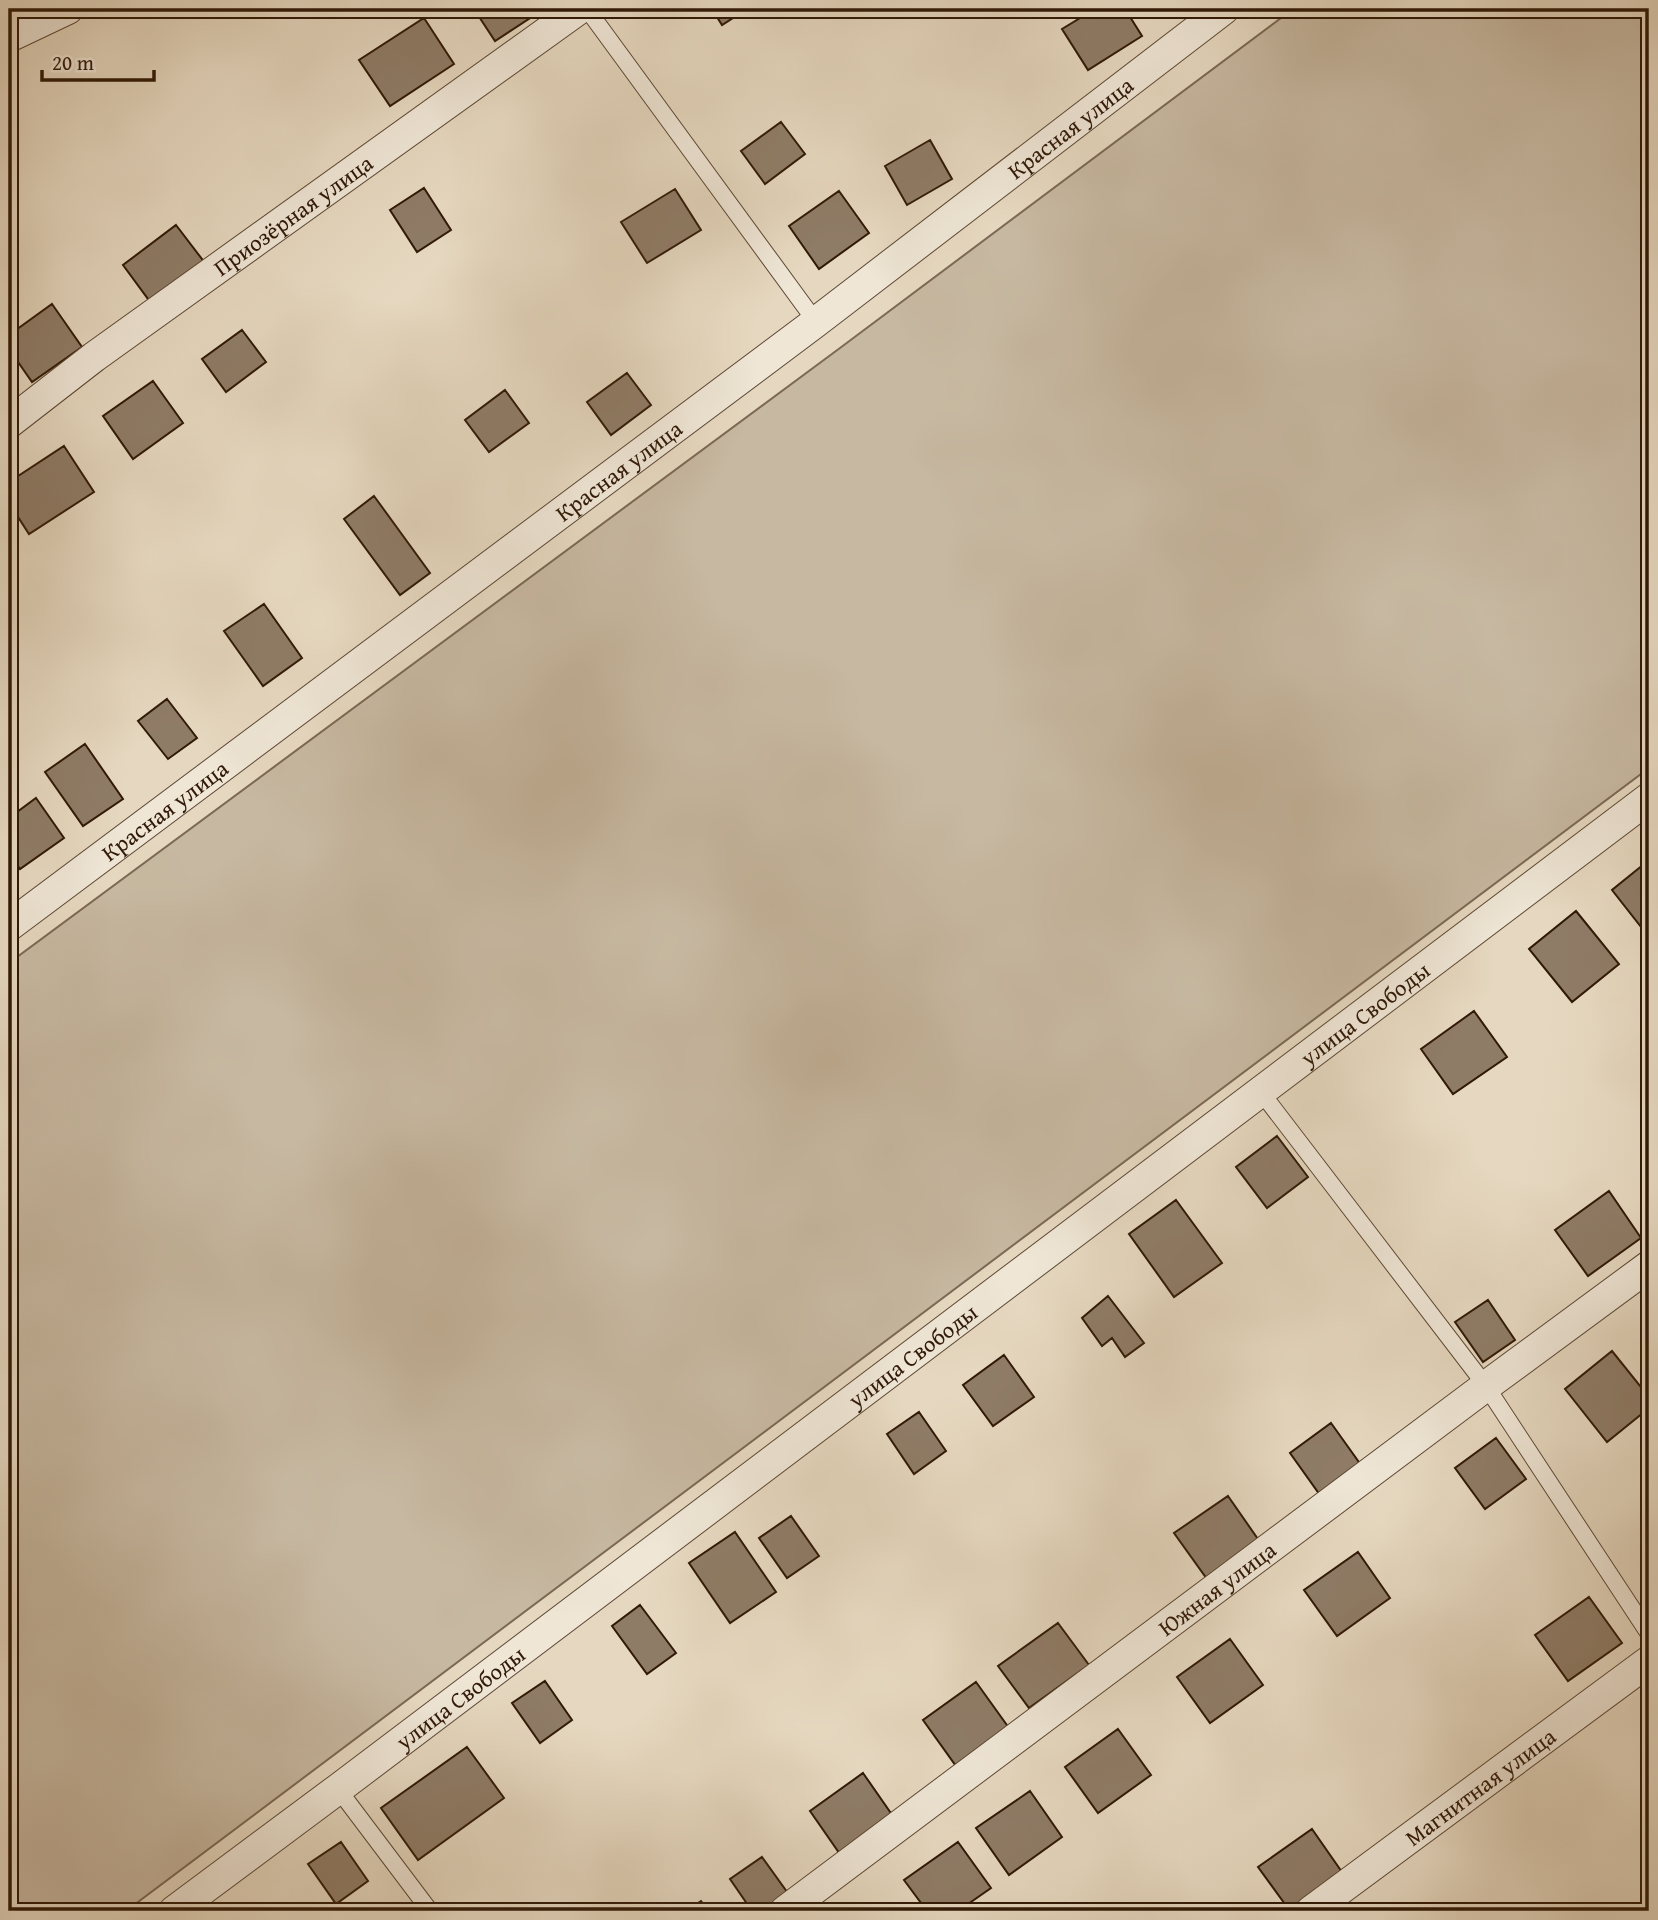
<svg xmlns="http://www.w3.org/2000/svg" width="1658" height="1920" font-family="'Gentium Book Plus',serif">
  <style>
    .green { fill: #c7b8a1; stroke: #7c6854; stroke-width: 2 }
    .building { fill: #8f7c67; stroke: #301907; stroke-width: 2 }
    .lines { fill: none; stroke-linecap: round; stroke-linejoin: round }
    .lane-casing { stroke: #5e4935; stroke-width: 18 }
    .street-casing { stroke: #5e4935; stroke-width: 32 }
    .lane { stroke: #efe6d6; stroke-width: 16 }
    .street { stroke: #efe6d6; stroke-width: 30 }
    .labels { text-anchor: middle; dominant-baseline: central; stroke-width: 7; stroke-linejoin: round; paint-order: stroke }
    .street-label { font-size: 23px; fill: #301907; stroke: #efe6d6 }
  </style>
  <rect width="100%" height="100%" fill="#e6d8c0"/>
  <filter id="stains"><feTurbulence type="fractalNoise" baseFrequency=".00286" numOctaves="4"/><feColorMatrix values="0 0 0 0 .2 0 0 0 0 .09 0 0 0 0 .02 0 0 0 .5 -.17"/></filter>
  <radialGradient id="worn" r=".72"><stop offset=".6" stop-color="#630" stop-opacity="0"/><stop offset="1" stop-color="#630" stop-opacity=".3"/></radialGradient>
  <path class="green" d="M1293,9h356v759l-1523,1143h-117v-948l831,-615z"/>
  <path class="building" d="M474,9h70l-49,32z
    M712,9h35l-25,16z
    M1095,9h30l17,27 -54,34 -26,-41z
    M424,18l30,46 -64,42 -31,-46z
    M781,122l24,32 -40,30 -24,-33z
    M930,140l22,39 -45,26 -22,-39z
    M424,188l27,42 -34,22 -27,-42z
    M675,189l26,41 -54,33 -26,-41z
    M839,191l30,42 -50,36 -30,-43z
    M176,225l29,38 -54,40 -28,-38z
    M52,304l30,43 -50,35 -23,-33v-14z
    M242,330l24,32 -40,30 -24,-33z
    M627,373l24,32 -40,30 -24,-33z
    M153,381l30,42 -50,36 -30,-43z
    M505,390l24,33 -40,29 -24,-32z
    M64,446l30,46 -65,42 -20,-31v-21z
    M374,496l56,77 -30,22 -56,-76z
    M264,604l38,54 -39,28 -39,-55z
    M167,699l30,39 -29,21 -30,-38z
    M85,744l38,55 -40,27 -38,-54z
    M36,798l28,40 -44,31 -11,-15v-36z
    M1649,860v77l-37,-47z
    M1576,911l43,53 -47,38 -43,-53z
    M1474,1011l33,46 -54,37 -32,-45z
    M1277,1136l31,41 -41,31 -31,-41z
    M1609,1191l32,47 -53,38 -33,-46z
    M1176,1200l46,63 -48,34 -45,-63z
    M1108,1296l36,47 -19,14 -13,-19 -10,8 -20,-28z
    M1488,1300l27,40 -32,22 -28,-40z
    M1612,1351l37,46v11l-42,34 -42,-53z
    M1004,1355l30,42 -41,29 -30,-41z
    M919,1412l27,39 -32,23 -27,-40z
    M1331,1423l30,42 -41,30 -30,-42z
    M1496,1438l30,41 -41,30 -30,-41z
    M1228,1496l32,46 -53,37 -33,-46z
    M791,1516l28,40 -32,22 -28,-40z
    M735,1532l41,60 -46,31 -41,-60z
    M1358,1552l32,46 -53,38 -33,-46z
    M1589,1597l33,46 -54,38 -33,-46z
    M640,1605l36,48 -29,21 -35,-48z
    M1058,1623l31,42 -60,43 -31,-42z
    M1230,1639l33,46 -53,38 -33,-46z
    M545,1681l27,39 -32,23 -28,-40z
    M976,1682l33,46 -53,38 -33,-46z
    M1118,1729l33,46 -53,38 -33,-46z
    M467,1747l37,51 -86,62 -37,-52z
    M863,1773l32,46 -53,38 -32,-46z
    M1030,1791l32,46 -53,38 -33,-47z
    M1312,1829l32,46 -50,36h-4l-32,-44z
    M341,1842l27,39 -32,23 -28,-40z
    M958,1842l33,46 -33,23h-31l-23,-31z
    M762,1857l28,39 -22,15h-16l-22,-32z
    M701,1901l7,10h-22z"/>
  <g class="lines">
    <defs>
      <path id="lane" d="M587,9l229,313
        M1261,1092l225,294 163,248
        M338,1789l92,122"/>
      <g id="street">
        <path d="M9,37l59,-28"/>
        <path id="s1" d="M9,423l85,-66 485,-348"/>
        <path id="s2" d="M9,926l807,-604 408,-313"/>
        <path id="s3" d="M174,1911l164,-122 1311,-991"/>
        <path id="s4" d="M785,1911l701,-525 163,-120"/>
        <path id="s5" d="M1311,1911l338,-250"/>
      </g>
    </defs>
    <use href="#lane" class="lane-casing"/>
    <use href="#street" class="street-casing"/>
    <use href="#lane" class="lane"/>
    <use href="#street" class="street"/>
  </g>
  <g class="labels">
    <g class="street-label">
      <text stroke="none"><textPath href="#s2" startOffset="1328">Красная улица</textPath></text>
      <text stroke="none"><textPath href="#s1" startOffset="352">Приозёрная улица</textPath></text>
      <text stroke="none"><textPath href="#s2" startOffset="761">Красная улица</textPath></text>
      <text stroke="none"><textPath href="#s2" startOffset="194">Красная улица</textPath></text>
      <text stroke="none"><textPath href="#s3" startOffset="1491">улица Свободы</textPath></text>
      <text stroke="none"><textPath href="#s3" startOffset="924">улица Свободы</textPath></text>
      <text stroke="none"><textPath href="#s4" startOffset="539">Южная улица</textPath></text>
      <text stroke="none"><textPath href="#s3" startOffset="357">улица Свободы</textPath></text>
      <text stroke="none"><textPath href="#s5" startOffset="210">Магнитная улица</textPath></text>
    </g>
  </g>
  <rect width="1658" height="1920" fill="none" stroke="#e6d8c0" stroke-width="35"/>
  <rect x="10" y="10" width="1637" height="1899" fill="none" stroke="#301907" stroke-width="3.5"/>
  <rect x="18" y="18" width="1623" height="1885" fill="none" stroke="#301907" stroke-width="2"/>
  <path d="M42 70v10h112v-10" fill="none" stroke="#301907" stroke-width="3.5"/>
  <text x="52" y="70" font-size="21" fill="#301907" stroke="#efe6d6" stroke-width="5" paint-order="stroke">20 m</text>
  <rect width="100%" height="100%" filter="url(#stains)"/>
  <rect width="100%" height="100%" fill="url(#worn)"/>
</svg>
